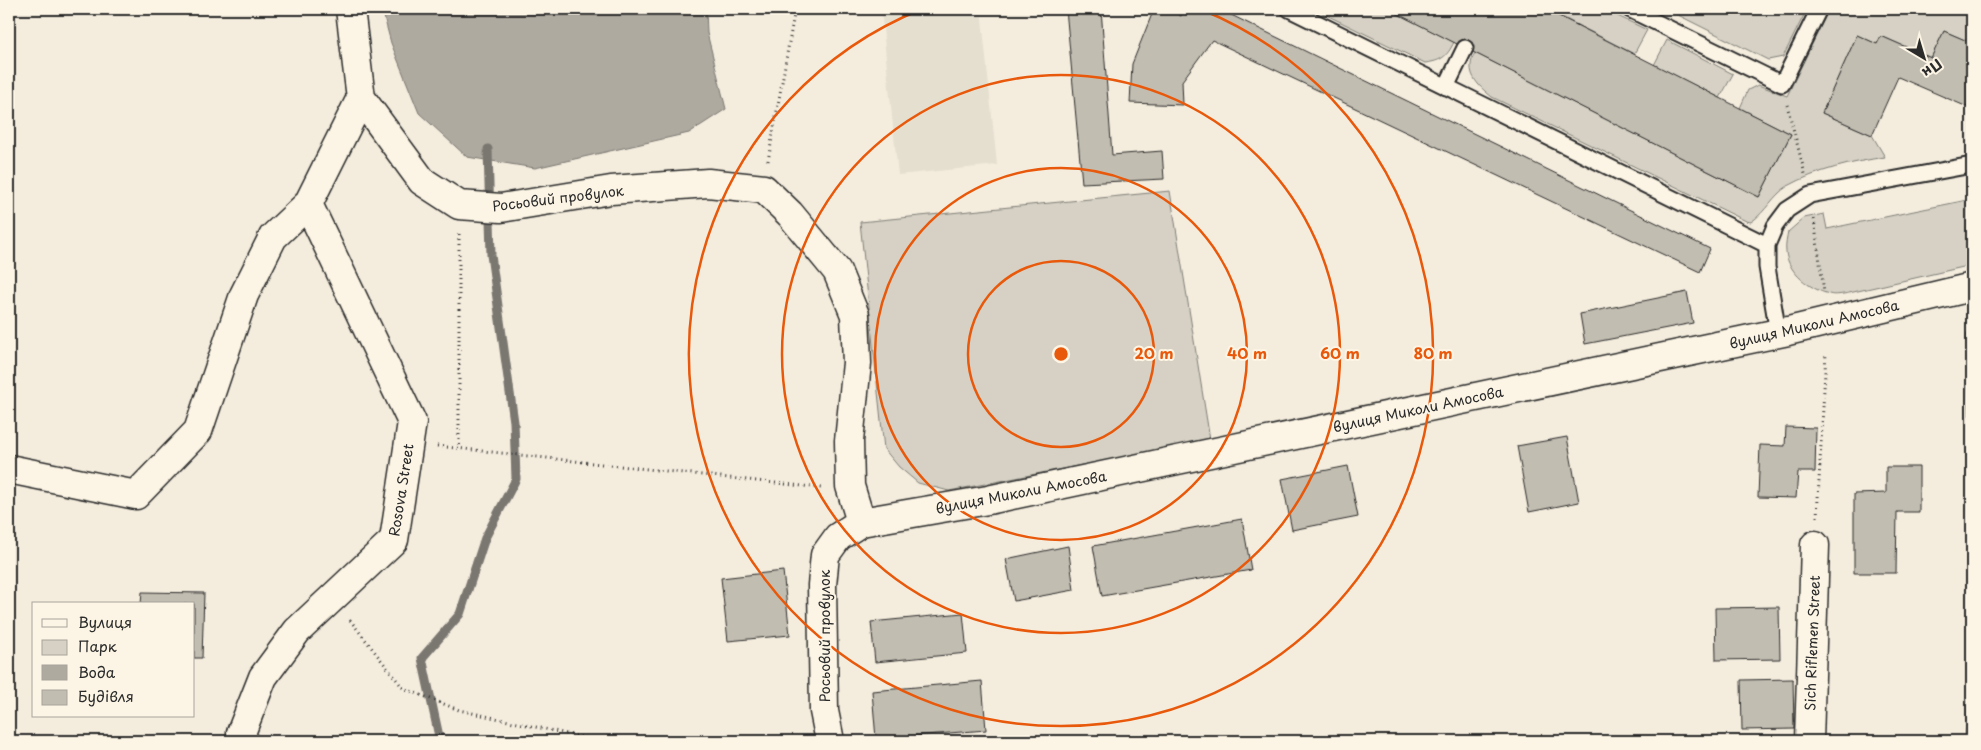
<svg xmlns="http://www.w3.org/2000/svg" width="1981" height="750" font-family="'Playpen Sans',sans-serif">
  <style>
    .built { fill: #e5dfd0 }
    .green { fill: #d6d1c4; stroke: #807e78 }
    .water { fill: #afaaa0; stroke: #7a7771 }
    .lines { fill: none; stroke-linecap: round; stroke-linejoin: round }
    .stream { stroke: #7a7771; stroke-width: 9 }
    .building { fill: #c2bdb1; stroke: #2b2b2b }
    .lane-casing { stroke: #2b2b2b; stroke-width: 19 }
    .street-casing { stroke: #2b2b2b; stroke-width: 31 }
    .secondary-casing { stroke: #2b2b2b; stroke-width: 31 }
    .path { stroke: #2b2b2b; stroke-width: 3; stroke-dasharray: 1 4; stroke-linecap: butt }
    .lane { stroke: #fcf5e5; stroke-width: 15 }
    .street { stroke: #fcf5e5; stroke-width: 28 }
    .secondary { stroke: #fcf5e5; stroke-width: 28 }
    .ring { fill: none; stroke: #e8590c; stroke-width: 2.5 }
    .labels { text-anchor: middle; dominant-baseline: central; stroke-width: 4; stroke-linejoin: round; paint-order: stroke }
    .street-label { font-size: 14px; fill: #2b2b2b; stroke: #fcf5e5 }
    .centre { fill: #e8590c; stroke: #fcf5e5; stroke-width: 2.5 }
    .ring-label { font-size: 15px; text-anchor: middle; font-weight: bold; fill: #e8590c; stroke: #fcf5e5; stroke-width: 4; stroke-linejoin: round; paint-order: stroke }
  </style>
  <rect width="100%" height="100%" fill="#f4edde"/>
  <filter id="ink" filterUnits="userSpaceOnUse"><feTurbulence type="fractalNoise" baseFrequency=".02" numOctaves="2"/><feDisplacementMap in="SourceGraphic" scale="10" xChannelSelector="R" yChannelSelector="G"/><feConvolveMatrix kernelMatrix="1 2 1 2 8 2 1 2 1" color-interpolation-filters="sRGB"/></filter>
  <g filter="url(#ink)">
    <path class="built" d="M881,9h100l16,156 -99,10z"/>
    <path class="green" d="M1314,9h74l66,33c-7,15 -13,19 -29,21z
      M1564,9h39l44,21 -13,24 -74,-38z
      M1666,9h141l-24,48 -15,3z
      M1829,9h143v34l-28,-12 -13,27 -50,-22 -4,8 -20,-9 -35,78 50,22 13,22c-32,5 -68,13 -97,29 -15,9 -22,26 -37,36l-5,-1 -254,-124c-15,-12 -28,-25 -17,-44l284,144 32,-63 -51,-26 8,-18 10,-5 29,11z
      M1667,40l66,34 -13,24 -66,-33z
      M1170,191l40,249 -261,51 -31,-8 -19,-16 -15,-18 -24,-227z
      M1972,199v66l-123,28c-6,1 -14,3 -20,1 -19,-5 -41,-21 -43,-42 -1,-7 1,-14 2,-20l16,-14 20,-4 3,15z"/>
    <path class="water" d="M382,9h324l1,24 19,76 -37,24 -154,35 -68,-11 -48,-44 -28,-70z"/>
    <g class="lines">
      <path class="stream" d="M440,741l-18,-83 38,-44 25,-76 31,-59 -2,-57 -23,-167 -3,-106"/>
    </g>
    <path class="building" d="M1066,9h35l11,146 50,-4 2,28 -82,4z
      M1154,9h15l12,7 4,-7h34l491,240 -10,23 -488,-232 -30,41 1,24 -53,-2 2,-39z
      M1388,9h157l246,125 -32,63z
      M1944,31l28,12v66l-74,-32 -26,58 -50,-22 35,-78 20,9 4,-8 50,22z
      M1687,292l6,31 -108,21 -5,-30z
      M1967,333h5v83h-2z
      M1786,427l30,1 -1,44h-17l-2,26 -38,-1 2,-52 25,1z
      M1567,437l12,65 -50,10 -12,-66z
      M1348,466l10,51 -66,13 -10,-51z
      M1886,467h33v45h-22l-1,61h-42v-79l32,-1z
      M1242,519l9,51 -149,26 -9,-50z
      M1068,546l6,44 -60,11 -8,-42z
      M783,571l7,64 -62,6 -7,-63z
      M142,592l62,1 -2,65h-8v-54h-53z
      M1779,607l1,52 -64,1 -1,-52z
      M963,613l4,40 -92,9 -4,-40z
      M1793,679l1,50 -52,1 -1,-50z
      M982,681l4,49 -110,9 -4,-48z
      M1969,699h3v42h-7z"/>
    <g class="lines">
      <defs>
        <path id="lane" d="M1289,9l478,236
          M1629,9l153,75 37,-75
          M1446,87l19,-39
          M1778,333l-11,-66v-22l8,-19 12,-16 23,-15 162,-30"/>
        <path id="street" d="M350,9l11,89 61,83 37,24 42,3 110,-18 97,-7 56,6 26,25 47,57 18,44 2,48 -8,78 1,45 11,36 -23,15 -13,18 -3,30 2,126 6,30
          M9,469l127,26 62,-64 46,-136 29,-58 35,-33 53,-106
          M244,741l-3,-8 22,-56 34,-46 97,-91 18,-118 -104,-218
          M1809,741l6,-196"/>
        <path id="secondary" d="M861,522l127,-22 800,-169 184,-44"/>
      </defs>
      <use href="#lane" class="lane-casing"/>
      <use href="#street" class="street-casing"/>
      <use href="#secondary" class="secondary-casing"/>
      <path class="path" d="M1787,105l18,69
        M768,161l27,-152
        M1814,219l10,73
        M459,234v215
        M437,446l384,42
        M1817,517l9,-164
        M350,620l53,68 56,22 140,31"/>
      <use href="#lane" class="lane"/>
      <use href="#street" class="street"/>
      <use href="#secondary" class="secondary"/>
    </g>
  </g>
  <g class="ring">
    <circle cx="1061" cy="354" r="93"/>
    <circle cx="1061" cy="354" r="186"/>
    <circle cx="1061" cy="354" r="279"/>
    <path d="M1200 9A372 372 0 1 1 922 9"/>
  </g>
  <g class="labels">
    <g class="street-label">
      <text transform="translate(558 198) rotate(-7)">Росьовий провулок</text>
      <text transform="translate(1814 324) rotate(-13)">вулиця Миколи Амосова</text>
      <text transform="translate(1418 409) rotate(-12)">вулиця Миколи Амосова</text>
      <text transform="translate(401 490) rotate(-81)">Rosova Street</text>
      <text transform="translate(1021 492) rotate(-11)">вулиця Миколи Амосова</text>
      <text transform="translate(824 636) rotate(-90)">Росьовий провулок</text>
      <text transform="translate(1812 643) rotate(-88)">Sich Riflemen Street</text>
    </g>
  </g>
  <circle cx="1061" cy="354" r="8" class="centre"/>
  <g class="ring-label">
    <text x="1154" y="359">20 m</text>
    <text x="1247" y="359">40 m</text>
    <text x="1340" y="359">60 m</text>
    <text x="1433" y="359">80 m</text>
  </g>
  <rect width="1981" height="750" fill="none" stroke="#fcf5e5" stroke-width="30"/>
  <rect x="15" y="15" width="1951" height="720" fill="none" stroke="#2b2b2b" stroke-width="2" filter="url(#ink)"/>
  <rect x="32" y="602" width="162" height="115" fill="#fcf5e5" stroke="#a8a49b"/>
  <rect x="42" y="619" width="25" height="8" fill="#fcf5e5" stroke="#a8a49b"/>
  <text x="78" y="628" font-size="15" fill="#2b2b2b">Вулиця</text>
  <rect x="42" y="640" width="25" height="15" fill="#d6d1c4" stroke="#a8a49b"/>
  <text x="78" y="652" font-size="15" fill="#2b2b2b">Парк</text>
  <rect x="42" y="665" width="25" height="15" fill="#afaaa0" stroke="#a8a49b"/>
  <text x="78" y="678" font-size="15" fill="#2b2b2b">Вода</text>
  <rect x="42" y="690" width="25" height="15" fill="#c2bdb1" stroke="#a8a49b"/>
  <text x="78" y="702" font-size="15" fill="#2b2b2b">Будівля</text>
  <g transform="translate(1924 58) rotate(142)" stroke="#fcf5e5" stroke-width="4" paint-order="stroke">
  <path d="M0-4L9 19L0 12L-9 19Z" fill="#2b2b2b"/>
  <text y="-8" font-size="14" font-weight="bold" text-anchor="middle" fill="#2b2b2b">Пн</text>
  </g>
</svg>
